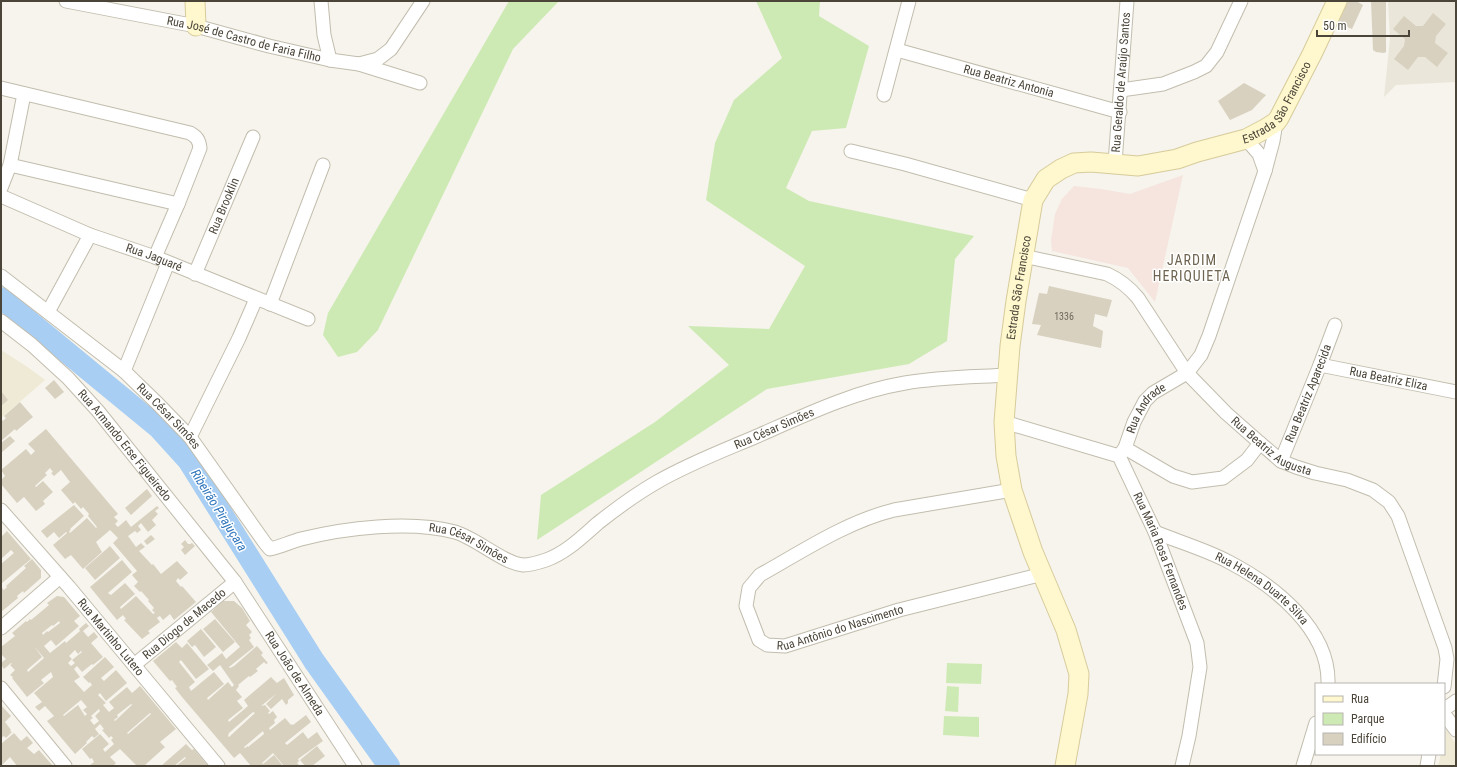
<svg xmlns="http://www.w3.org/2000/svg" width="1457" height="767" font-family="'Roboto Condensed',sans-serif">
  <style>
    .residential { fill: #eae6da }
    .education { fill: #efead5 }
    .medical { fill: #f6e4df }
    .green { fill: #ceeab4 }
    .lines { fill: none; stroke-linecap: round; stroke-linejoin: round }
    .river { stroke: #a8cef3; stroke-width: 22 }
    .building { fill: #d8d1c0; fill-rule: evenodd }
    .street-casing { stroke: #c2bdae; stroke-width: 15 }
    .secondary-casing { stroke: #d7cb9b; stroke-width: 21 }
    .street { stroke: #fff; stroke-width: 13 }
    .secondary { stroke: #fff7cd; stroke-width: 19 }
    .labels { text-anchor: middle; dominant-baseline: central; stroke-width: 3; stroke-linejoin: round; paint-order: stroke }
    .number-label { font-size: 10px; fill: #6e685b }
    .street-label { font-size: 12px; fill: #4b4539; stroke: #fff }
    .water-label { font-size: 13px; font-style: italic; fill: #2d74bb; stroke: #fff }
    .quarter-label { font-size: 14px; letter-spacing: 1px; fill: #6e6450; stroke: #fff }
  </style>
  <rect width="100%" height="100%" fill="#f6f4ec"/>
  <path class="residential" d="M1388,1h68v81l-60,3 -12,12 6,-58z"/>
  <path class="education" d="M1,350l28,18 16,12 -44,38z
    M1446,729l10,15v22h-18l3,-12h3v-15z"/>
  <path class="medical" d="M1183,175l-28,127 -27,-34 -76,-17 -1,-11 4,-26 7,-15 12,-13 27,3 29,5z"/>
  <path class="green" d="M509,1h50l-46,48 -135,281 -21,22 -19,5 -15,-22 5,-22z
    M756,1h64l-1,15 50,30 -23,82 -34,3 -26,57 23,13 165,35 -19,23 -8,82 -38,23 -142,25 -230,151 4,-45 114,-73 74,-57 -41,-39 81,3 36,-63 -99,-66 9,-57 19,-43 48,-42z
    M947,663l35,1 -1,20 -35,-1z
    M947,686l12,1 -1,25 -13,-1z
    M944,716l35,1v20l-36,-2z"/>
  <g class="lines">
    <path class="river" d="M1,298l158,130 29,32 126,201 75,105"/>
  </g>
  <path class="building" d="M1348,1h8l7,4 -11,24 -14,-6z
    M1371,1h15v51l-2,1 -8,-1 -3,-2z
    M1433,13l13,11 -10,12 -1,7 13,10 -11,14 -12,-10h-7l-10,13 -14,-11 10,-13 1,-7 -12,-10 11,-13 12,10h7z
    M1244,83l22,12 -14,15 -22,10 -12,-19z
    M1049,286l63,14 -5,17 -12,-3 -2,12 10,5 -2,17 -64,-13 4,-10 -9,-1 7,-31 8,1z
    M54,380l10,12 -9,7 -10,-11z
    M1,391l7,9 -7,6z
    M20,402l13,15 -17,14 -1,-2 -14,12v-22l2,2 3,-3 -2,-2z
    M46,429l72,85 -4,3 4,4 -3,3 3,3 8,-7 5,7 26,-21 2,2 -4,3 3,3 -6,6 4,5 -8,7 -7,-9 -3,3 3,4 -4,3 -2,-2 -7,5 8,11 5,-4 4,4 -6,4 13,14 1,-1 8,10 16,-13 11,12 -8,7 -2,-2 -2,3 5,6 1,-1 14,16 -22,18 -4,-6 -7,6 -3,-4 -2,1 -1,1 3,4 -12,9 2,2 -8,6 -18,-19 2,-1 -3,-4 -6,5 -27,-33 32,-27 10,12 -24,21 3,2 14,-12 10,11 -15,13 1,2 15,-13 17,18 2,-1 -3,-3 2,-2 -6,-7 1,-1 -8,-9 -1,1 -6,-6 4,-4 -6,-7 5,-4 -24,-28 5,-5 -8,-8 -14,12 6,10 -19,17 -12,-14 -6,4 -12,-14 14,-12 -1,-1 -7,6 -5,-6 -7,6 -6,-7 33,-26 10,11 -14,13 1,1 -2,1 1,2 17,-15 9,10 1,-1 -9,-11 1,-2 -6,-7 -2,2 -6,-7 -2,2 -12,-14 9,-8 -9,-12 -7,6 -3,-3 2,-1 -3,-4 -5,5 2,2 -12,11 1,1 7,-6 10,11 -10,9 2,3 -9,7 -12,-14 -7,6 -16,-19v-4l4,-4 -4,-6 25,-21 5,6 4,-4 -7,-7z
    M10,436l5,5 -14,12v-10z
    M147,489l5,7 -21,19 -6,-7z
    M7,531l24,28 -29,24 -1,-19 13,-11 -3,-3 -10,9v-22z
    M151,535l4,4 -8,6 -3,-4z
    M185,540l3,4h2l2,-1 3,3 -10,9 -4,-5 3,-3 -3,-3z
    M110,546l10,12 -25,22 -10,-12z
    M32,559l9,11v8l-17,15 -1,-2 -6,5 1,2 -17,14v-25l3,3 3,-3 -1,-1 20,-18 -2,-2z
    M57,596l7,1 16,19 -6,5 5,5 -23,20 -5,-6 -7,6 6,7 15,-12 1,2 14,-12 -1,-2 7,-6 3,3 -6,5 5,6 6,-5 4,5 -7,6 12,14 -10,8 -1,-1 -10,8 -5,-6 -3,3 6,8 -6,4 10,11 8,-7 -2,-3 -1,1 -6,-6 22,-20 9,10 -13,11 3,3 12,-11 11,13 -21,18 -6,-8 -2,2 8,8 -3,2 6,7 5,-4 -5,-6 18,-15 5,6 8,-7 36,43 -16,13 5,5 -20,18 2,1h-10l-17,-17 -10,8 6,6 -3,3h-24l5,-4 -2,-4 -2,1 -8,-10 18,-15 9,10 -6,5 2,3 9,-8 -3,-4 2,-2 -2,-2 -2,2 -7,-8 2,-1 -4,-5 -5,5 4,5 -5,4 -2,-2 -6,6 1,1 -12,11 -28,-33 7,-5 -9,-10 -6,5 -4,-4 7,-5 -8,-9 19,-16 -2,-5 -10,8 3,3 -17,14 -15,-19 1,-1 -3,-2 5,-5 -5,-5 2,-1 -1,-1 -7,6 -3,-4v-2l5,-4 -5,-5v-7l14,-11 -3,-3 14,-12 1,1 3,-3 1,1 18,-15 -2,-2zM59,621l1,2 -12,9 -1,-1 -4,4 -1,-2 10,-8 1,1zM34,646l10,12 -16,14 -1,-2 15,-13zM75,650l3,4 3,-3 1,1 -10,8 3,3 -4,3 -3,-3 4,-4 -3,-3zM81,700l6,7 -4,3 4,4 -2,2 -7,-11 -14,11 -1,-1zM135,702l-20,19 -1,-1 4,-3 -1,-2 14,-11 1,1zM99,709l1,2 -5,5 4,5 -5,4 -4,-5 3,-2 -2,-2zM150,713l1,1 -23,20 -1,-1z
    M223,601h11l8,7 8,13 -4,4 6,7 -3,3 2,3 -2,2 5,7 -25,20 1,1 4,-2 23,-20 6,7 -2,2 7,8 -2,1 -2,-2 -8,7 2,2 -8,6 -1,-1 -11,9 1,1 -3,4 6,7 -5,4 6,7 -15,12 1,2 19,-16 -4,-6 27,-23 6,6 7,-5 10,17 -6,5v3l-2,2 -4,-6 -11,10 -5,-5 10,-10 -15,12 4,-1 5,6 -2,2 1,1 4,-3 4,6 -3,3 1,3 -6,5 1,2 15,-12 6,7 1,-1 1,1 13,-10 5,7 -26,21 2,2 16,-13 5,7 9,-7 6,9 -25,18 1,2 -2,2 3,3h-16l-11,-13 -11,10 1,1 11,-9 9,11h-32l-11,-13 -6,5 -52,-61 -7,-9 2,-1 -5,-7 -2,1 -17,-20 23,-19 6,6 5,-5 22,26 -13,10 -15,-19 -2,2 16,20 -6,5 2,4 23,-19 10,12 -17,14 1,2 20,-18 4,5 2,-2 -14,-20 -7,6 -6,-6 15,-12 4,6 14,-12 -29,-35zM253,712l2,1 -26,24 -1,-1 1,-3zM263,731l1,3 -16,13v-1l-3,2 -1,-1z
    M215,619l20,23 -12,10 -20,-23z
    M201,629l15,18 -12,10 -9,-12 -3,2 -5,-6z
    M1,705l10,11 -6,6 6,8 -1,1 2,1 -6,6 -2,-2 -3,2z
    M14,733l7,8 6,-5 6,7 -6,5 7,6 5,-4 14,16h-36l-7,-9 -9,9v-17l1,-1 -1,-4z
    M186,744l6,6 2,-1 14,17h-32l10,-8 -1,-1 -11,9h-13z
    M317,746l8,10 -13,10h-7l-5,-6z"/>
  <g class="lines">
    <defs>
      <g id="street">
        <path id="s1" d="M66,1l130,25 73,20 61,14 29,4 61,19"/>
        <path d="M321,1l3,34 6,25"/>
        <path id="s2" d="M897,50l223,62"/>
        <path d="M359,64l19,-5 13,-10 32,-48"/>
        <path d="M1,88l189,45c7,4 9,7 10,15l-22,56 -23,53"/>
        <path d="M1121,90l42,-6 31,-12 12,-6 11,-14 24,-51"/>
        <path d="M884,95l25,-94"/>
        <path d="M1246,139l13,15 6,17"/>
        <path d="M851,151l54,13 128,36"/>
        <path id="s3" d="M1115,163l12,-162"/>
        <path d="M10,165l168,39"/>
        <path d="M1,188l9,-23 14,-71"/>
        <path id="s4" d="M1,196l89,39 65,22 153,62"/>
        <path id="s5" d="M1023,256l84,18c13,6 22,13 31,24l49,75 39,40 34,30 21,18 15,6 19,6 32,7 26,10 16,12 9,14 47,132 2,11 -3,28"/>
        <path id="s6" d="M195,274l58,-137"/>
        <path id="s7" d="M1,276l123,95 35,34 31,32 75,106 5,6c10,-2 20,-7 31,-10 44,-11 109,-19 154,-7 21,6 48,31 68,33 6,0 17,-3 23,-5 20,-7 36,-23 52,-37 19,-15 38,-29 59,-41 31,-18 65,-31 98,-45 48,-21 97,-45 150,-54 34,-6 69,-6 103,-8"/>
        <path d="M270,304l53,-139"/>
        <path d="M48,312l42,-77"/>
        <path id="s8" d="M1,321l31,24 36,33 30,33 137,171 120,184"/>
        <path id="s9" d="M1320,365l136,27"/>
        <path d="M124,371l44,-108"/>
        <path id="s10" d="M1004,422l115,34 36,76 42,111 3,24 -11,69 -7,30"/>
        <path d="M190,437l49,-99 17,-39"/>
        <path d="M1125,448l48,28 19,6 31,-4 24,-18 13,-17"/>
        <path id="s11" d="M1119,456l6,-8 9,-26 11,-21 8,-8 34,-20 14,-18 8,-19 56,-165 8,-30 3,-19"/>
        <path id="s12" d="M1281,461l39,-96 15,-40"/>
        <path id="s13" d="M1012,490l-118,20c-48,12 -91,41 -134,65l-11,13 -3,18 13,34 8,5 18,1 114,-36 144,-36"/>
        <path id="s14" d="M1,510l68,77 149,179"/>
        <path id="s15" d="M1155,532c24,10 52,18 74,30 44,23 101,67 99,122"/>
        <path d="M1,628l59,-51"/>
        <path id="s16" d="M134,665l101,-83"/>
        <path d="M1,688l64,78"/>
        <path d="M1444,707l5,-1 7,-5"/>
        <path d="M1444,714l12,16"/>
        <path d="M1303,766l13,-43"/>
        <path d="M1427,766l2,-12"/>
      </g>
      <g id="secondary">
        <path d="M195,1l1,25"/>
        <path id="s17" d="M1065,766l13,-72 1,-20 -13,-44 -33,-78 -21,-62 -6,-34 -2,-34 6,-76 6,-45 17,-101 13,-21 15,-10 13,-6 17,-1 47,4 39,-7 20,-7 49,-13 19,-10 11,-7 3,-4 33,-64 25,-53"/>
      </g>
    </defs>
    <use href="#street" class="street-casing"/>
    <use href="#secondary" class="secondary-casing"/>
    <use href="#street" class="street"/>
    <use href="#secondary" class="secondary"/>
  </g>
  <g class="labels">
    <g class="number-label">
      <text x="1064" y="316">1336</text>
    </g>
    <g class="street-label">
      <text stroke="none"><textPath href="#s1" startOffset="182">Rua José de Castro de Faria Filho</textPath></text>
      <text stroke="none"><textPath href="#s2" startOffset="116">Rua Beatriz Antonia</textPath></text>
      <text stroke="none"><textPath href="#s3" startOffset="81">Rua Geraldo de Araújo Santos</textPath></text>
      <text stroke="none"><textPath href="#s17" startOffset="864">Estrada São Francisco</textPath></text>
      <text stroke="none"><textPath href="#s6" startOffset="74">Rua Brooklin</textPath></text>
      <text stroke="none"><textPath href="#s4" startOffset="165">Rua Jaguaré</textPath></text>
      <text stroke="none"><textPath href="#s17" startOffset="493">Estrada São Francisco</textPath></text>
      <text stroke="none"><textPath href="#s9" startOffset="70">Rua Beatriz Eliza</textPath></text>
      <text stroke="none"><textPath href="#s12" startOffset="73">Rua Beatriz Aparecida</textPath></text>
      <text stroke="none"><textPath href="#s11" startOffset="56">Rua Andrade</textPath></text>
      <text stroke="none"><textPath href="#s7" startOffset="219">Rua César Simões</textPath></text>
      <text stroke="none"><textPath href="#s7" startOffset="939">Rua César Simões</textPath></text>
      <text stroke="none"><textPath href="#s5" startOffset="328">Rua Beatriz Augusta</textPath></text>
      <text stroke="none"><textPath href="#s8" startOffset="176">Rua Armando Erse Figueiredo</textPath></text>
      <text stroke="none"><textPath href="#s7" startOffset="591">Rua César Simões</textPath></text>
      <text stroke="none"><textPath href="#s10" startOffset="224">Rua Maria Rosa Fernandes</textPath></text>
      <text stroke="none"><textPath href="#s15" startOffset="122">Rua Helena Duarte Silva</textPath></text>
      <text stroke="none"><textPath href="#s16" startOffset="65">Rua Diogo de Macedo</textPath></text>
      <text stroke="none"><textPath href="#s13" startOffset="426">Rua Antônio do Nascimento</textPath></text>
      <text stroke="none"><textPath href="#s14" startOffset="168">Rua Martinho Lutero</textPath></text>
      <text stroke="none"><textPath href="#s8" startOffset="461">Rua João de Almeda</textPath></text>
    </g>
    <g class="water-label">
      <text transform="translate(219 510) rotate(58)">Ribeirão Pirajuçara</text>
    </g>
    <g class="quarter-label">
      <text x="1192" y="260">JARDIM<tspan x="1192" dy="16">HERIQUIETA</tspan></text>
    </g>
  </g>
  <rect width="1457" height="767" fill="none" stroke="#4b4539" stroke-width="4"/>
  <rect x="1315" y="683" width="130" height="72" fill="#ffffff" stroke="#b7b5b0"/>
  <rect x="1323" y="696" width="20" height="6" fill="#fff7cd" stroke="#b7b5b0"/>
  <text x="1351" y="703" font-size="12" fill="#4b4539">Rua</text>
  <rect x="1323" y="713" width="20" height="12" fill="#ceeab4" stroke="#b7b5b0"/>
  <text x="1351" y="723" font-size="12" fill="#4b4539">Parque</text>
  <rect x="1323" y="733" width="20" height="12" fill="#d8d1c0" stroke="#b7b5b0"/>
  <text x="1351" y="743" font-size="12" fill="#4b4539">Edifício</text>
  <path d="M1317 30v6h92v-6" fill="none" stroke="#4b4539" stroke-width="2"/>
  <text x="1323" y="30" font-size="12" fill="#4b4539" stroke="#ffffff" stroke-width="3" paint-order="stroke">50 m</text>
</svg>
